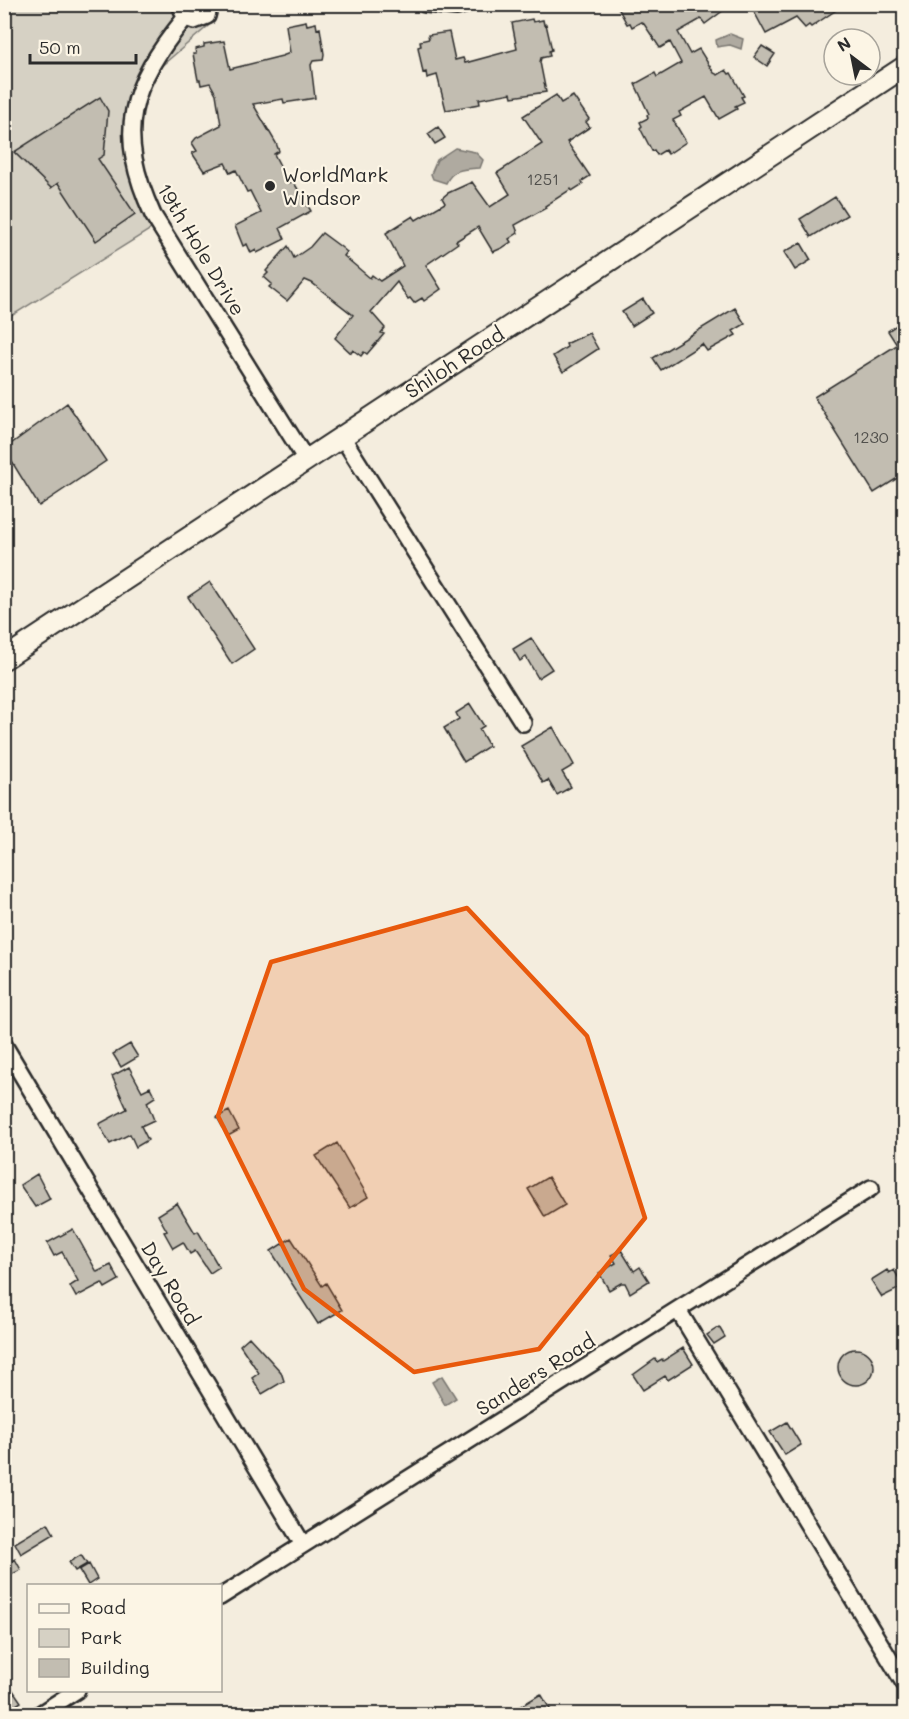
<svg xmlns="http://www.w3.org/2000/svg" width="909" height="1719" font-family="Mali,sans-serif">
  <style>
    .green { fill: #d6d1c4; stroke: #807e78; stroke-width: 1.5 }
    .water { fill: #afaaa0; stroke: #7a7771; stroke-width: 1.5 }
    .building { fill: #c2bdb1; stroke: #2b2b2b; stroke-width: 1.5 }
    .lines { fill: none; stroke-linecap: round; stroke-linejoin: round }
    .minor-casing { stroke: #2b2b2b; stroke-width: 20 }
    .major-casing { stroke: #2b2b2b; stroke-width: 24 }
    .minor { stroke: #fcf5e5; stroke-width: 15 }
    .major { stroke: #fcf5e5; stroke-width: 20 }
    .marked { fill: #e8590c; fill-opacity: 0.2; stroke: #e8590c; stroke-width: 4.5; stroke-linejoin: round }
    .poi-dot { fill: #2b2b2b; stroke: #fcf5e5; stroke-width: 2 }
    .labels { text-anchor: middle; dominant-baseline: central; stroke-width: 4.5; stroke-linejoin: round; paint-order: stroke }
    .number-label { font-size: 16px; fill: #51504c }
    .poi-label { font-size: 20px; fill: #2b2b2b; stroke: #fcf5e5; text-anchor: start }
    .street-label { font-size: 20px; fill: #2b2b2b; stroke: #fcf5e5 }
  </style>
  <rect width="100%" height="100%" fill="#f4edde"/>
  <filter id="ink" filterUnits="userSpaceOnUse"><feTurbulence type="fractalNoise" baseFrequency=".0167" numOctaves="2"/><feDisplacementMap in="SourceGraphic" scale="12" xChannelSelector="R" yChannelSelector="G"/><feConvolveMatrix kernelMatrix="1 2 1 2 8 2 1 2 1" color-interpolation-filters="sRGB"/></filter>
  <g filter="url(#ink)">
    <path class="green" d="M5,5h214l-4,15 -84,72 -5,67 25,70 -146,91z"/>
    <path class="water" d="M730,34l13,5 -2,10 -11,-4 -13,2 -1,-7z
      M455,148l20,4 8,8 -3,8c-15,1 -27,0 -34,15l-13,-4 -2,-5 6,-14z
      M442,1376l14,22 -11,7 -13,-23z"/>
    <path class="building" d="M616,4h116l-27,20 -4,-5 -23,13 12,22 9,-5 15,24 4,2 8,-5 3,4 2,-1 13,23 -3,1 3,5 -9,4 2,3 -18,10 -13,-22 -27,15 2,4 -8,4 13,22 -18,12 -3,-4 -8,5 -3,-5 -2,1 -12,-23 2,-2 -2,-4 8,-4 -1,-3 2,-1 -14,-30 20,-11 2,4 24,-14 -11,-21 -10,6 -16,-24 -3,-2 -9,5 -2,-4 -3,1z
      M750,4h95l-34,23 -2,-2 -4,3 -9,-10 -30,16z
      M532,19l1,3 10,-2 1,5 2,-1 6,26 -3,1 1,5 -9,2 -1,4 6,30 -34,5 -1,-4 -32,6 1,5 -34,6 -9,-35 -10,3 -1,-6 -3,1 -5,-26 3,-1 -1,-5 9,-2 -1,-4 21,-3 6,28 8,-2 2,5 52,-14 -5,-26z
      M306,21l1,4 9,-2 1,6 3,-1 4,26 -1,6 -10,1 -2,4 4,33 -31,5 -1,-4 -30,5 23,39 3,8 -5,3 15,29 4,-2 18,30 -31,17 5,11 -28,14 -1,-3 -5,3 -4,-9 -4,2 -8,-20 26,-13 -11,-22 -3,1 -11,-22 -6,3 -5,-10 -21,8 -12,-18 5,-2 -5,-8 4,-5 25,-13 -5,-31 -6,-11 -9,2 -1,-5h-2l-5,-26h3l-1,-5 9,-2v-3l20,-3 6,28 52,-13 8,-3 -4,-28z
      M762,46l13,8 -8,12 -13,-9z
      M556,95l5,8 12,-7 16,23 -3,3 4,5 -23,15 23,34 -8,5 1,3 -11,7 -1,-2 -26,17 1,2 -31,17 3,8 -9,6 2,3 -9,6 -9,4 -15,-25 -22,14 2,2 -32,22 15,24 -17,12 -2,-3 -8,5 -4,-5 -2,1 -11,-17 -26,30 14,16 -4,5 3,1 -17,20 -3,-2 -3,4 -8,-6 -2,3 -16,-15 18,-23 -41,-32 -7,-3 -18,21 -18,-14 3,-3 -8,-7 4,-4 -2,-2 22,-25 6,12 16,-11 12,-14 19,14 6,5 -3,4 26,22 2,-3 8,6 23,-15 -17,-33 27,-17 3,4 29,-17 -3,-5 6,-5 24,-11 18,25 20,-13 -13,-21 45,-29 -19,-28z
      M100,97l8,14 -4,44 -6,4 37,55 -39,27 -38,-58 -7,5 -37,-36z
      M438,127l7,11 -10,6 -7,-10z
      M835,197l12,18 -36,22 -11,-18z
      M801,243l10,17 -16,10 -11,-18z
      M643,299l9,14 -20,13 -10,-14z
      M735,308l10,16 -12,7 3,4 -29,16 -5,-7 -41,26 -8,-12z
      M904,320v154l-30,19 -60,-96 83,-52 -9,-14z
      M589,333l9,16 -35,23 -10,-16 14,-9 -1,-3z
      M67,403l39,58 -67,45 -35,-57z
      M210,582l44,67 -22,15 -44,-67z
      M531,638l21,31 -14,9 -12,-21 -6,4 -7,-12z
      M470,704l14,22 -5,3 10,17 -25,16 -20,-34 15,-9 -3,-6z
      M553,727l21,38 -12,7 9,15 -14,8 -9,-15 -5,3 -22,-37z
      M130,1044l8,13 -17,10 -8,-13z
      M129,1067l13,24 8,-4 5,10 -8,5 7,18 -13,6 7,14 -12,7 -6,-13 -20,10 -11,-20 28,-15 -15,-33z
      M229,1111l10,19 -11,6 -11,-19z
      M337,1143l31,54 -18,11 -34,-52z
      M37,1174l13,25 -15,8 -15,-22z
      M548,1177l17,28 -20,12 -17,-28z
      M177,1203l18,30 3,-2 21,36 -9,6 -15,-22 -5,3 -7,-12 -10,6 -9,-16 3,-1 -9,-16z
      M73,1229l24,43 14,-7 8,15 -14,8 -3,-5 -26,14 -6,-11 8,-5 -16,-29 -8,4 -7,-13z
      M291,1238l31,48 4,-3 16,27 -24,14 -47,-73z
      M621,1250l13,21 6,-4 9,14 -19,12 -5,-10h-4l-12,7 -10,-17 17,-10 -5,-8z
      M887,1270l2,3 5,-3 10,16 -22,11 -11,-17z
      M719,1327l6,10 -11,7 -7,-9z
      M249,1337l32,35 3,9 -22,13 -10,-16 7,-5 -19,-28z
      M683,1348l10,16 -25,16 -3,-4 -22,14 -10,-15 22,-16 2,3 5,-3 1,2z
      M838 1367a18 18 0 1 1 36 0a18 18 0 1 1-36 0Z
      M787,1422l14,23 -16,10 -15,-23z
      M48,1523l6,11 -33,20 -6,-11z
      M81,1555l6,9 -12,7 -6,-9z
      M15,1559l6,11 -17,8v-14z
      M89,1564l8,15 -9,6 -9,-15z
      M4,1677l17,25 -17,11z
      M541,1694l12,20h-30l-4,-7z"/>
    <g class="lines">
      <defs>
        <path id="minor" d="M180,4l5,14 9,3 13,-5 3,-12
          M425,4l32,3 10,-3
          M185,18c-56,69 -70,114 -32,197l152,243
          M341,435l182,288
          M4,1045l298,498
          M678,1310l226,373
          M220,1597l651,-409
          M40,1714l37,-24"/>
        <path id="major" d="M4,659l900,-592"/>
      </defs>
      <use href="#minor" class="minor-casing"/>
      <use href="#major" class="major-casing"/>
      <use href="#minor" class="minor"/>
      <use href="#major" class="major"/>
    </g>
  </g>
  <path class="marked" d="M467,908l120,128 58,182 -106,131 -125,23 -110,-83 -86,-173 53,-154z"/>
  <circle class="poi-dot" cx="270" cy="186" r="6"/>
  <g class="labels">
    <g class="number-label">
      <text x="543" y="178">1251</text>
      <text x="871" y="436">1230</text>
    </g>
    <g class="poi-label">
      <text x="282" y="174">WorldMark<tspan x="282" dy="23">Windsor</tspan></text>
    </g>
    <g class="street-label">
      <text transform="translate(202 249) rotate(59)">19th Hole Drive</text>
      <text transform="translate(454 362) rotate(-33)">Shiloh Road</text>
      <text transform="translate(171 1283) rotate(59)">Day Road</text>
      <text transform="translate(535 1374) rotate(-32)">Sanders Road</text>
    </g>
  </g>
  <rect width="909" height="1719" fill="none" stroke="#fcf5e5" stroke-width="24"/>
  <rect x="12" y="12" width="885" height="1695" fill="none" stroke="#2b2b2b" stroke-width="2" filter="url(#ink)"/>
  <rect x="27" y="1584" width="195" height="108" fill="#fcf5e5" stroke="#a8a49b" stroke-width="1.5"/>
  <rect x="39" y="1604" width="30" height="9" fill="#fcf5e5" stroke="#a8a49b" stroke-width="1.5"/>
  <text x="81" y="1614" font-size="18" fill="#2b2b2b">Road</text>
  <rect x="39" y="1629" width="30" height="18" fill="#d6d1c4" stroke="#a8a49b" stroke-width="1.5"/>
  <text x="81" y="1644" font-size="18" fill="#2b2b2b">Park</text>
  <rect x="39" y="1659" width="30" height="18" fill="#c2bdb1" stroke="#a8a49b" stroke-width="1.5"/>
  <text x="81" y="1674" font-size="18" fill="#2b2b2b">Building</text>
  <g transform="translate(852 57) rotate(328)"><circle r="28" fill="#fcf5e5" stroke="#a8a49b" stroke-width="1.5"/>
  <path d="M0-4.5L10 22L0 15L-10 22Z" fill="#2b2b2b"/>
  <text y="-9" font-size="16" font-weight="bold" text-anchor="middle" fill="#2b2b2b">N</text>
  </g>
  <path d="M30 54v9h106v-9" fill="none" stroke="#2b2b2b" stroke-width="3"/>
  <text x="39" y="54" font-size="18" fill="#2b2b2b" stroke="#fcf5e5" stroke-width="4.5" paint-order="stroke">50 m</text>
</svg>
